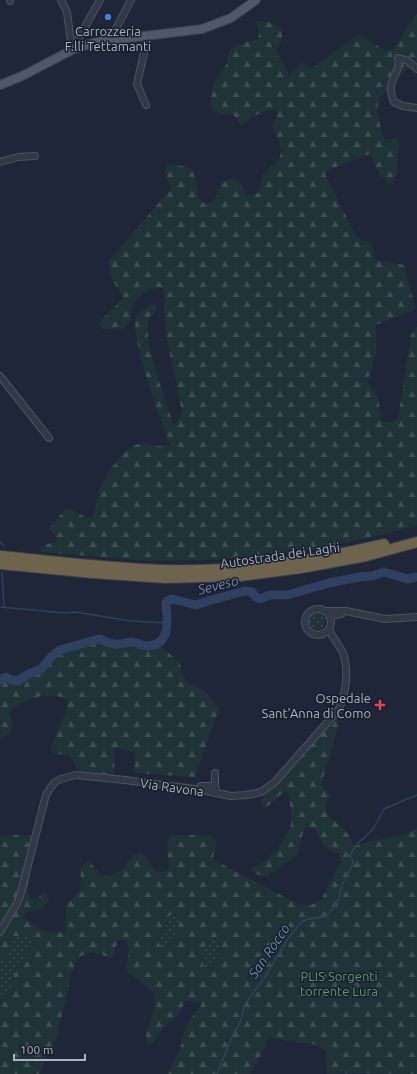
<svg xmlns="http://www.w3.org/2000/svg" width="417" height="1074" font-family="Ubuntu,sans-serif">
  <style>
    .grass { fill: url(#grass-dots) }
    .forest { fill: url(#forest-firs); fill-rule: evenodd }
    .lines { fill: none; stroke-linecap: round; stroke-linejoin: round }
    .stream { stroke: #2f4060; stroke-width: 1.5 }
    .river { stroke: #2f4060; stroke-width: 9 }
    .minor-casing { stroke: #4c5363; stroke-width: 8 }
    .major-casing { stroke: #3b4251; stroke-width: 10 }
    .highway-casing { stroke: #39404f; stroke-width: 12 }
    .minor { stroke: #313947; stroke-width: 6 }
    .major { stroke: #4f5768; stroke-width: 8 }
    .highway { stroke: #6e644e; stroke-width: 10 }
    .shop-dot { fill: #3f7fe0; stroke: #171e2c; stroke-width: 1.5 }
    .health-dot { fill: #e0444e; stroke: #171e2c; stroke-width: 1.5 }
    .labels { text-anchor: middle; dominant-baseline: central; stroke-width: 3; stroke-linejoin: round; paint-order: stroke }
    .poi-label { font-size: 13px; fill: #abb3c5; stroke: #171e2c }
    .street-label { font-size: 13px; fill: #abb3c5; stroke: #171e2c }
    .park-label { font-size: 13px; fill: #629672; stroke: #171e2c }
    .water-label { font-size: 14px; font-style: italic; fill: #7186b0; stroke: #171e2c }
  </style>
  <defs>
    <pattern id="grass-dots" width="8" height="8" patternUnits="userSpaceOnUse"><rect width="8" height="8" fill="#203338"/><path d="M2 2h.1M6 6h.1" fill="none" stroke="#3e4e53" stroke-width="1.8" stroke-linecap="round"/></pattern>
    <pattern id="forest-firs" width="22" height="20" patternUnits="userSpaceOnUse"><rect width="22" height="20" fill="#203338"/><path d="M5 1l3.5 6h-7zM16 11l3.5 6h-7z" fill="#3e4e53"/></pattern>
  </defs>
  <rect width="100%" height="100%" fill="#1e2637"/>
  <path class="grass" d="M309 622a8 8 0 1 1 16 0a8 8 0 1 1-16 0Z
    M175,914l5,8 -11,24 -6,4 -4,-7 11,-28z
    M13,936h9l10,2 -2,9 -20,36 3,6 -6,6h-7v-34l7,-3z
    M211,937l11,8 -11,25 -7,-2c-3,-15 -3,-20 7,-31z"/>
  <path class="forest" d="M417,13v59l-6,-4c-10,1 -13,12 -19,19 -2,3 -7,5 -10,8 -9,11 -1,32 2,45l15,-3 -2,35 -4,12c-13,-3 -17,-19 -23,-30l-39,15 -4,2 -2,3 31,62 3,3 13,4 3,17 30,5 3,17 8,27 -40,16v29l-9,28c3,5 9,10 11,16 2,8 1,16 4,23 6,2 11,1 16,-3l13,-83 6,-9v200l-89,21 -76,12 -102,2 -109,-9 -1,-5 4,-2 12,-3 1,-4 -8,-9 17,-21 22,10 5,-1 7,-29 12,-21 15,-17 5,-4 10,-3 16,3 12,-1c-8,-22 -41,-109 -34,-127 3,-6 10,-11 16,-14l4,2 1,2c-2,5 -8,8 -9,13 -4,25 18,79 26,105l8,-14 -17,-83 -1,-36 -2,-5c-11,-2 -27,9 -30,20 -2,6 1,14 -5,18 -6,5 -17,4 -25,3l-2,-4v-4l23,-22c-1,-6 -3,-7 -6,-12 -6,-8 -8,-16 -8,-26l62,-72 -6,-17 1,-6c5,-2 10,-2 15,0 5,0 9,1 11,5 8,10 0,42 23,29l6,-17 12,-5 6,2 9,16 6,-1 5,-3 3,-17c25,-21 22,-21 10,-50l6,-11 -1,-3c-12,-4 -26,8 -36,14 -8,-18 -15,-5 -29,-15l-2,-9 4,-20 12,-16 4,-15 7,-5 21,-6 1,-6 -3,-11c8,-3 16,2 24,5 5,9 1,16 -4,25l13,23 13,-13 9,7 48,-35 27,17 7,-2z
    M100,641l50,6 9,-2 20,17 7,20 19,9 14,18 -24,68 -60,-4 -1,-21 -19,-4 -1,31 -33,-3 -6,-13 -5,-7 -15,-3 -4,-3 1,-6 15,-36v-8c-3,-3 -6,-3 -11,-4 -17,-2 -33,4 -46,16 4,18 6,16 -10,27v-65l5,7h15l18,-7 21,-20z
    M340,714l-4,20 -15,51 9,10c-9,17 -2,20 11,31 6,6 11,13 14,21l5,-3 44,-10 13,-6v246l-69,-1 -21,1 -1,-23 -13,-7 -34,-4 -10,-3 -5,13 -14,24h-82l12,-25 6,-24 16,-21 -16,-4 -8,16 -10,7 -17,21 -4,-1 -1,-8 9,-29 -1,-13 -28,-23 3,-23 -3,-7h-8l-6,18 -20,-6 -13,5 -7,14 -14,63 -19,40h-39v-79h7l6,-6 -3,-6 20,-36 2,-8 -10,-3h-9l-6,22 -7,3v-124l8,-2h30l-11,55 5,10 14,-7 3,6c-4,10 -11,12 -22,13l-4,5 19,13 23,3 1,-29 14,-14 1,-23 8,-6 13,16c8,-1 18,-4 23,-11 5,-6 6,-12 14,-13 14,3 11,27 30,16 1,-10 -6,-23 1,-32 8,-2 44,-5 46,4 1,7 -4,12 -2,19l82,43 6,2h9l10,-5 20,-39 -2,-8c-16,-2 -17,-14 -25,-25l-7,-1 -3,2 -7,26 -29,21h-7l-10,-5v-4l9,-2 18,-16 13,-23v-17l-3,-16 -2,-1c-9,2 -11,11 -20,15l-4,-2v-5l9,-14zM175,914l5,8 -11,24 -6,4 -4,-7 11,-28zM211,938l11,7 -10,24 -8,-1c-3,-15 -3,-19 7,-30z"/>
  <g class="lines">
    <path class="stream" d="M0,542l4,4
      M2,572l2,35
      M0,607l66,6 9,-1 56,9 36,2
      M217,1074l17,-42 6,-9 5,-19 20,-27 22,-37 14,-18 7,-3 16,-2 9,-8 6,-11 3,-13 10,-19 1,-4 -3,-7 7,-11 16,-15 11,-20 33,-14"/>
    <path class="river" d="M0,680l6,-3 5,3 6,1 14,-8 11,-5 9,-11 9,-7 39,-11c6,1 9,5 15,5 6,1 12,-2 18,-2 5,1 10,4 15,4 25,-1 20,-26 19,-43l1,-2 5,-2 24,6 12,-4 37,-10 7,1 4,5 4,2 9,-4h18l42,-12 30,-6 13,-1 12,-4 23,7 10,-2"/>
    <defs>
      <path id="minor" d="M10,0v1
        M61,0l6,12 5,38
        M110,40l21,-40
        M72,50l28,-50
        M417,69l-9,-8 -10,-3c4,16 -14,22 -4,44l9,4 14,2
        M146,105l-9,-21 11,-49
        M0,162l18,-5 17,-1
        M0,376l49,62
        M305 622a13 13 0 1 1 26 0a13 13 0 1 1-26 0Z
        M324,611h22l39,8 32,-2
        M329,617l6,-2 6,-1
        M215,773v13l2,7
        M201,786h14
        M0,932l16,-27 4,-9 26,-101 5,-8 4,-5 6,-3 15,-4 49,5 77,10 29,6 16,-1 14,-3 14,-10 64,-73c7,-15 10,-39 4,-56 -4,-9 -11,-15 -14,-24"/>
      <path id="major" d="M0,85l22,-9 50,-26 24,-8 106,-13 29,-11 25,-18"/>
      <path id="highway" d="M0,556c54,5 109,12 164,14 74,2 148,-9 220,-26
        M0,564l93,9 72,5 75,-2 61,-8 65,-12 51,-14"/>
    </defs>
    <use href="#minor" class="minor-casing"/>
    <use href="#major" class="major-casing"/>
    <use href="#highway" class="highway-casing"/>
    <use href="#minor" class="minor"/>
    <use href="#major" class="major"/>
    <use href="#highway" class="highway"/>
  </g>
  <circle class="shop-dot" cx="108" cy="17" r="4"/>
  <path class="health-dot" d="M378 699h4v4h4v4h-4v4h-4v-4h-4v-4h4z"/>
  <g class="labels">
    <g class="poi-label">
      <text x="108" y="31">Carrozzeria<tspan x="108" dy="15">F.lli Tettamanti</tspan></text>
      <text x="371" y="698" text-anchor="end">Ospedale<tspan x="371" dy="15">Sant'Anna di Como</tspan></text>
    </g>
    <g class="street-label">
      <text transform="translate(280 555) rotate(-8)">Autostrada dei Laghi</text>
      <text transform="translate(172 787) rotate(8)">Via Ravona</text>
    </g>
    <g class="park-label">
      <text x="339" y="976">PLIS Sorgenti<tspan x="339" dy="15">torrente Lura</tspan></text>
    </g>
    <g class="water-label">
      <text transform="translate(218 585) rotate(-14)">Seveso</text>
      <text transform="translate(269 951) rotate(-56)">San Rocco</text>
    </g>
  </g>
  <path d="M14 1054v6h71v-6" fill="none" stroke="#abb3c5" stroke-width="2"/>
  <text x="20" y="1054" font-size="12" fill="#abb3c5" stroke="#171e2c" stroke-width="3" paint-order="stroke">100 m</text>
</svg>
